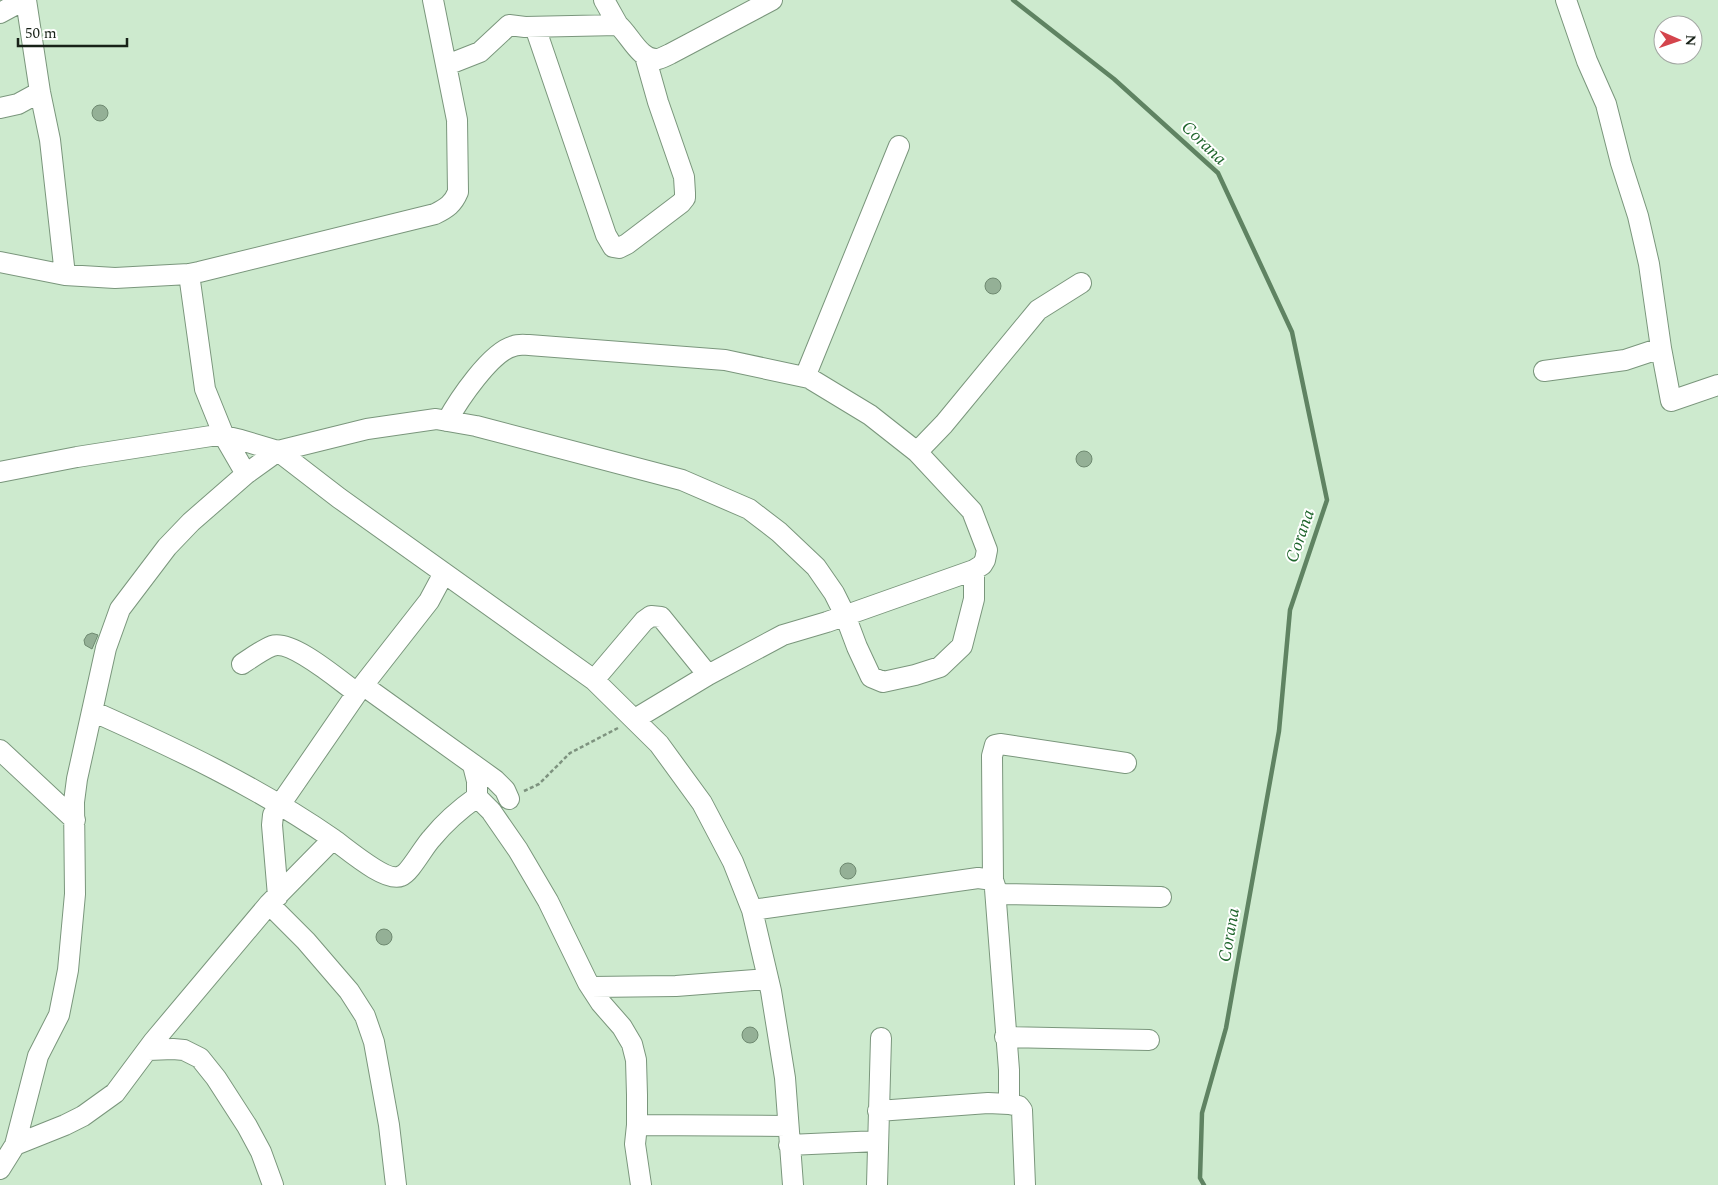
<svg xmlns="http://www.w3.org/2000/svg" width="1718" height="1185" font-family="Spectral,serif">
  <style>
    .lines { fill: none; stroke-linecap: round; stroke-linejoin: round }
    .stream { stroke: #5f8362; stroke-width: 4.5 }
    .building { fill: #94b096; stroke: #6f8a71 }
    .minor-casing { stroke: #7a967c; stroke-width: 22 }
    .path { stroke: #7e937f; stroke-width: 2.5; stroke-dasharray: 4 2.5; stroke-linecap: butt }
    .minor { stroke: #fff; stroke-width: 20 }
    .labels { text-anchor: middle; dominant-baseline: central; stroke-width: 4; stroke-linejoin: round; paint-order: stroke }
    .water-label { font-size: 18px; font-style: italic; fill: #20662d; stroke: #fff }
  </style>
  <rect width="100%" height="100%" fill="#cdeace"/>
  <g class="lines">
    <path class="stream" d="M1013,0l101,79 104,94 74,159 35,168 -37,110 -11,121 -53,297 -24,85 -2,65 4,7"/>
  </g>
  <path class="building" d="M92 113a8 8 0 1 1 16 0a8 8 0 1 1-16 0Z
    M985 286a8 8 0 1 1 16 0a8 8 0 1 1-16 0Z
    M1076 459a8 8 0 1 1 16 0a8 8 0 1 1-16 0Z
    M92,633l6,2 -6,14 -7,-4 -1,-5 3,-5z
    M840 871a8 8 0 1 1 16 0a8 8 0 1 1-16 0Z
    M376 937a8 8 0 1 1 16 0a8 8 0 1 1-16 0Z
    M742 1035a8 8 0 1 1 16 0a8 8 0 1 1-16 0Z"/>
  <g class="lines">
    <defs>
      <path id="minor" d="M26,0l14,92 10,48 15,135 50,3 74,-4 10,-2 236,-58c12,-6 18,-10 23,-22l-1,-72 -24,-120
        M604,0l14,25
        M1566,0l21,61 19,43 15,59 17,53 11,48 12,84 10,53 47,-16
        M0,13l24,-13
        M535,27l71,208 7,12 6,1 8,-4 54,-41 4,-5v-5l-1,-16 -26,-75 -13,-46
        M447,65l33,-13 29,-27 16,2 93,-2c12,10 22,36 40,34 4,-1 8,-3 12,-5l102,-54
        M0,108l18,-4 22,-12
        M0,262l65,13
        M189,274l16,115 19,47 22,38
        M1544,371l81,-11 36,-12
        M805,377l94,-231
        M447,421c11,-20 44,-70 67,-75 5,-2 11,-1 15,-1l196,15 84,18 61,37 47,37 55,59 15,39 -2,10 -3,5 -8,5 -147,52 -44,13 -75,40 -73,44
        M917,452l27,-28 94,-114 43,-27
        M0,472l77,-15 134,-21h13l17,4 37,11 61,47 255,182 65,64 43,59 31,59 19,48 19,81 14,87 8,107
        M242,664c9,-6 20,-14 30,-18 20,-7 68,35 85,47
        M594,680l50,-59 7,-5 10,1 47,58
        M364,686l131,94 10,10 4,9
        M92,711c83,37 166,76 241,128 13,9 53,44 68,37 9,-3 23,-30 31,-38 13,-16 28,-29 45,-41
        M0,750l75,70
        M473,765l4,16v16l14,14 27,39 30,51 40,82 13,20 21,24 10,17 4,16 1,35v30l-2,19 6,41
        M993,880l-1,-124 3,-11 5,-1 126,19
        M278,896l-6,-71 1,-10 84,-122 72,-92 15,-28
        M269,904l37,37 43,50 16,25 9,26 15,83 7,60
        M752,910l226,-32 15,2 4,12 7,2 157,3
        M591,987l85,-1 92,-7
        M1005,1037l144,3
        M148,1050l25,-1 11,1 16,8 16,20 31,48 14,26 12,33
        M1009,1104l10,2 3,4 3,75
        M878,1111l110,-8 21,1v-34l-14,-181
        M637,1125l150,1
        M15,1145l50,-20 18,-9 32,-23 38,-51 116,-138 64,-65
        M789,1145l89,-4
        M0,1169l15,-24 23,-89 21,-41 9,-45 7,-76 -1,-92 3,-23 29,-131 14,-39 47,-62 24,-25 55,-48 32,-23 89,-22 69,-10 40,7 206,54 67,29 30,23 37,35 18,26 11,22 12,32 14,30 12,5 32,-7 25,-8 22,-21 12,-47v-29
        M877,1185l4,-147"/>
    </defs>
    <use href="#minor" class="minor-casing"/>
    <path class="path" d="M524,791l15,-7 31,-31 48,-25"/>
    <use href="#minor" class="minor"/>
  </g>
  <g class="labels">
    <g class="water-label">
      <text transform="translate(1204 143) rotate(44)">Corana</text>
      <text transform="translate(1300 536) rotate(-71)">Corana</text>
      <text transform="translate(1229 935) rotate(-80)">Corana</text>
    </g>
  </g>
  <g transform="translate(1678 40) rotate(92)"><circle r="24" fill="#ffffff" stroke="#a3a7a3"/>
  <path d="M0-4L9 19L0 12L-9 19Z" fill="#d4444c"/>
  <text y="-8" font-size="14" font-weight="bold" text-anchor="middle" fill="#182218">N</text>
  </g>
  <path d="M18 38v8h109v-8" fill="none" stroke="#182218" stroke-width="2.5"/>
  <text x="25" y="38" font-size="15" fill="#182218" stroke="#ffffff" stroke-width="4" paint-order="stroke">50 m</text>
</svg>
